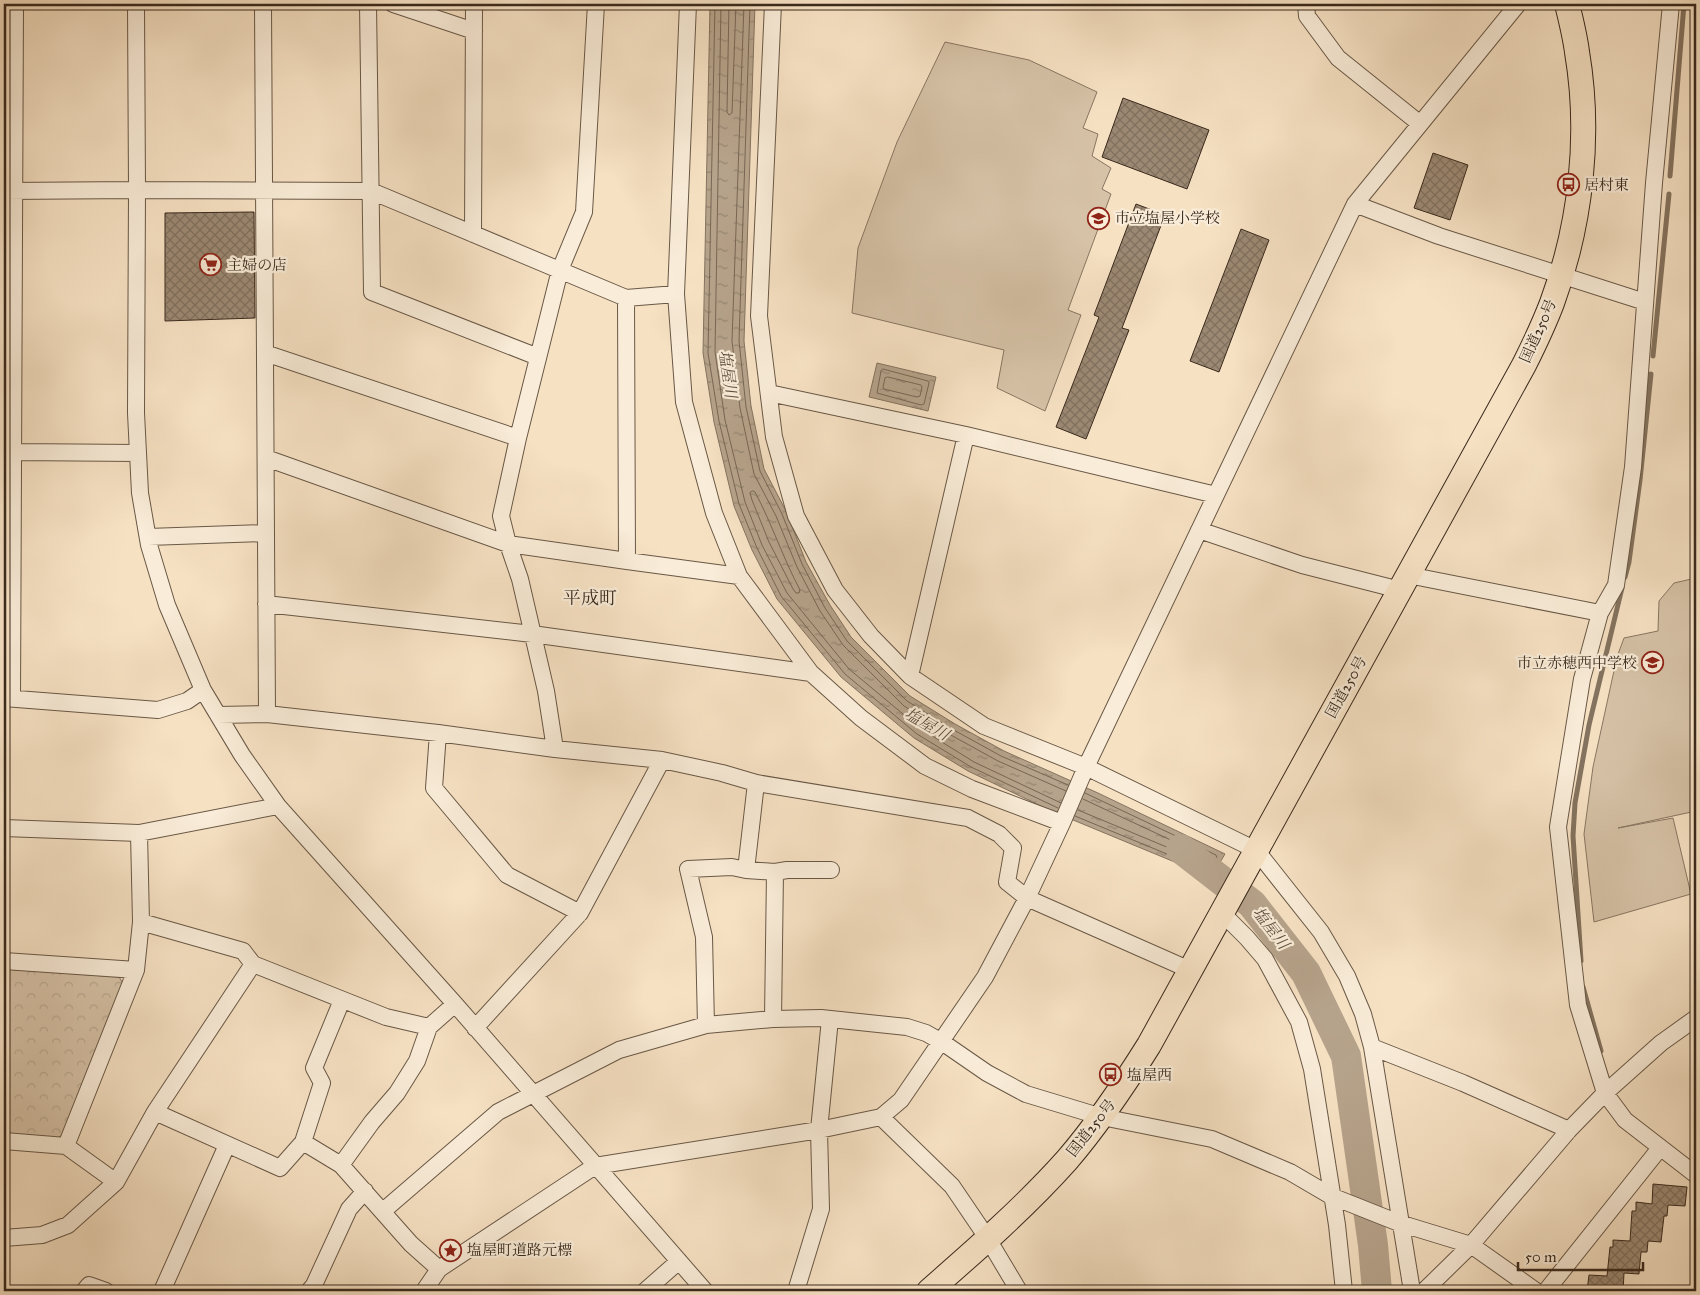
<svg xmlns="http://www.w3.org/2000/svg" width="1700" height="1295" font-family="'IM FELL Great Primer','Noto Serif JP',serif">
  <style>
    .forest { fill: url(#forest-crowns); stroke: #887662 }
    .pitch { fill: #d6c2a7; stroke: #887662 }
    .water { fill: url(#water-ripples); stroke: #84735f }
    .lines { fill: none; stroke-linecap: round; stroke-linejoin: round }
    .shore { stroke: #786654; stroke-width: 1 }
    .stream { stroke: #84735f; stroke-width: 5 }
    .river { stroke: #b6a38b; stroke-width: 30 }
    .building { fill: url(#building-cross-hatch); stroke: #3a2a1d }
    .minor-casing { stroke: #695846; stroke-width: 18 }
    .highway-casing { stroke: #3a2a1d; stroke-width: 26 }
    .minor { stroke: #f9ecd8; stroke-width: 16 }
    .highway { stroke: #f6e1c3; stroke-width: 24 }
    .labels { text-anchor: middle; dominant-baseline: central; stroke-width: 4.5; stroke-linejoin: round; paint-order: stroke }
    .poi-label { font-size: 15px; fill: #3a2a1d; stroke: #f9ecd8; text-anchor: start }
    .street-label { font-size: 15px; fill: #3a2a1d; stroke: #f9ecd8 }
    .water-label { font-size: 16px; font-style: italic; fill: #5f4e3e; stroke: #f9ecd8 }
    .quarter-label { font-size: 18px; fill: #3a2a1d; stroke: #f9ecd8 }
  </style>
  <defs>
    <pattern id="forest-crowns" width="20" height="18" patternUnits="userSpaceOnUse" patternTransform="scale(1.25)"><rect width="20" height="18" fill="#d6c2a7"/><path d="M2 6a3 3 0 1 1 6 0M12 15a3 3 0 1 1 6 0" fill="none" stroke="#b8a78f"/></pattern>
    <pattern id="water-ripples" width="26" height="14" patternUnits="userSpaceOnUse" patternTransform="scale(1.25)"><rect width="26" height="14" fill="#b6a38b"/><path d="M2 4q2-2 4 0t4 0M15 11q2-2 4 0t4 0" fill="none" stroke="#958571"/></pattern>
    <pattern id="building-cross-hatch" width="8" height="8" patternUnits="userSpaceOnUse" patternTransform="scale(1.25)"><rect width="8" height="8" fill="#9c8973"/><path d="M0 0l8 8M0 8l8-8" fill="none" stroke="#80705e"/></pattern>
  </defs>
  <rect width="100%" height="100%" fill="#f6e1c3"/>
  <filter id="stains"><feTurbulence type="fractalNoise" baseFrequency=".004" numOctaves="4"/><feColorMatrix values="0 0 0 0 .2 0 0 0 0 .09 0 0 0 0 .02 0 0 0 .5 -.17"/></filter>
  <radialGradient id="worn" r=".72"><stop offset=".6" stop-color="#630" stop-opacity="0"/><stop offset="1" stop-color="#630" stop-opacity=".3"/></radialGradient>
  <path class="forest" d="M4,969l115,8 5,8 -60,149 -8,5 -52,-4z"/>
  <path class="pitch" d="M945,42l84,18 68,32 -14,36 15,6 -6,22 19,12 -9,21 9,5 -43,116 13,5 -36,96 -48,-23 7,-38 -152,-37 6,-65 39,-106z
    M1696,578v233l-78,17 55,-10 18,76 -97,28 -10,-88 9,-67 24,-110 7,-19 34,-7 1,-30 15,-18z"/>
  <path class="water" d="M710,4h45l-11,337 7,65 13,63 22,42 20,51 24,43 21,32 59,59 45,28 49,27 94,42 127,61 -18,30 -30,-21 -128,-53 -81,-39 -54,-33 -73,-61 -64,-78 -25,-49 -18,-44 -20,-84 -11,-69z
    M877,363l59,14 -8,34 -59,-14z"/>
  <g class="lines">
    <path class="shore" d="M715,4l-7,349 11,68 20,83 18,44 24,48 64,78 72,60 54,33 87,41
      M721,4l-6,348 10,68 20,82 17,43 25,48 62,76 72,60 53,33 87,41
      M729,4l-2,108 2,3 3,-2 4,-109
      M744,4l-12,337 8,67 14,66 22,42 21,51 23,44 23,34 61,61 45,28 49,27 68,30
      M750,4l-11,337 7,66 14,64 22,43 20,50 23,44 22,33 60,60 45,28 49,27 67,29
      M883,369l45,12 1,2 -5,21 -3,1 -44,-12 4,-22z
      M888,377l33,8 1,2 -2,9 -3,1 -33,-8 -1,-2 2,-9z
      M753,491l2,1c17,32 28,66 45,98l-1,3h-3l-3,-4 -24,-47 -17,-42 -2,-7z
      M1078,810l103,43 21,14 2,-1 4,-5 -1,-4 -124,-58
      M1075,816l104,43 25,17 2,-1 11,-17 -1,-3 -131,-62"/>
    <path class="stream" d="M1670,176l14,-172
      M1653,356l16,-162
      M1625,577l4,-15 11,-82 11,-106
      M1581,961l-8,-125 2,-33 14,-78 33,-137
      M1583,987l18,64"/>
    <path class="river" d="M1181,849l71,55 54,69 40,83 27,189 4,46"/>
  </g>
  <path class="building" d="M1123,98l86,32 -22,59 -85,-32z
    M1433,153l35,12 -18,55 -36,-12z
    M1136,204l29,11 -43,113 7,2 -43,109 -30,-12 43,-110 -5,-2z
    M254,212l1,106 -90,3v-108z
    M1241,229l28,11 -50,132 -29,-11z
    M1653,1184l34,3 -2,19 -17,-1 -1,11h-3l-3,26 -13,-1 -1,11h-6l-2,22 -15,-1 -1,18h-36l2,-16 18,1 3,-29h3v-7l17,1 2,-30h4v-9l16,2z"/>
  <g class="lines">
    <defs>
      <path id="minor" d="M136,4l1,186 -1,223 4,80 9,52 18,60 36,85 39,65 36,51 177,198 250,287
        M263,4l4,710
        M368,4l4,288 166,65
        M393,4l81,27
        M688,4l-12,290 8,108 30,111 25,63 72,97 50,45 64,48 47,23 90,34
        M773,4l-14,312 15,121 22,79 39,74 36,46 39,40 74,50 102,41 170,83 65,82 26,44 16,38 9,33 40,244
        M1306,4l1,12 31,42 81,65
        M1671,4l-17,179 -21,284 -17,118 -16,28 -18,66 -24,148 20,178 27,88 20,27 71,55
        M4,191l133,-1 234,1 255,107 50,-4
        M1355,204l84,32 206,66
        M473,234l1,-230
        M626,298l1,263
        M265,353l253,85
        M769,393l197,42 250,60
        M13,452l125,1
        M266,458l242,86 119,17 112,15
        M1199,530l103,35 98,25
        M148,537l118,-4
        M1408,575l192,38
        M266,604l266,30 279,39
        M910,676l56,-241
        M4,698l154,12 29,-9 16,-11
        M12,698l3,-694
        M218,715l49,-1 171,19 117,16 107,11 60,13 34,10 212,35 31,16 14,14 -6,34 20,16 163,72
        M438,733l-4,55 73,87 73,38
        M555,749l-9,-58 -26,-112 -12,-35 -7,-28 17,-78 42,-168 24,-58 12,-208
        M4,828l135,5 139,-27
        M746,870l10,-87
        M1222,913l25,25 18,21 34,63 13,47 25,156 7,66
        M141,922l102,29 10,13 133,53 43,10
        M4,961l132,9
        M773,1019l2,-147
        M706,1025l-2,-88 -16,-68 44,-2 14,3 29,2 12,-2h44
        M475,1028l105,-115 82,-153
        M1372,1047l91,36 106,47
        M155,1112l125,56 23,-26 38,23 70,79 28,25
        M881,1117l71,69 36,53 31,52
        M4,1141l62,5 50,36
        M303,1142l19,-59 -8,-15 28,-68
        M66,1146l70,-176 5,-48 -2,-89
        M341,1165l31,-43 25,-29 20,-32 12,-34 26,-23
        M383,1211l115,-99 121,-62 87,-25 67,-6 48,-1 86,9 19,6 16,9 45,31 39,21 76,23 110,22 78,33 41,24 68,27 72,22 65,46
        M4,1238l38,-3 26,-10 48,-43 39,-70 98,-148
        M84,1291l5,-6 17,6
        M162,1291l65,-146
        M309,1291l5,-6 35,-76 16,-18
        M424,1291l15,-22 156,-103 224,-36 62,-13 20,-17 84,-123 42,-79 35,-75 24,-56 269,-563 163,-200
        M645,1291l34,-30
        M796,1291l25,-82 -2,-79 11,-111
        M1424,1291l47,-46 98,-115 36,-37 56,-50 35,-25
        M1546,1291l114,-143"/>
      <path id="highway" d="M929,1291c48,-42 96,-84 138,-131 31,-36 57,-75 82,-115l375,-680c10,-20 20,-41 28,-62 29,-79 39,-168 25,-251 -2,-16 -6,-32 -10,-48"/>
    </defs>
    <use href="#minor" class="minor-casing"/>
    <use href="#highway" class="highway-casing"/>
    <use href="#minor" class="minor"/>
    <use href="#highway" class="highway"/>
  </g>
  <defs>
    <symbol id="bus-ring" viewBox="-11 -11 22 22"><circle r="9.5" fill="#f9ecd8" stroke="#8f2418" stroke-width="1.5"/><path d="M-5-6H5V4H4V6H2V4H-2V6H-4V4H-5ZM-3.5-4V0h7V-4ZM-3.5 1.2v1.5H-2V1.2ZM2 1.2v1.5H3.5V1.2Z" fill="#8f2418"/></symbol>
    <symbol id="school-ring" viewBox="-11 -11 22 22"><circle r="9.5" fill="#f9ecd8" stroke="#8f2418" stroke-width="1.5"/><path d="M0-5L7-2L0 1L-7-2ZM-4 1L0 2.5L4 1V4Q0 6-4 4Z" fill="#8f2418"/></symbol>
    <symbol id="supermarket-ring" viewBox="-11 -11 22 22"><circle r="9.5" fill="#f9ecd8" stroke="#8f2418" stroke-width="1.5"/><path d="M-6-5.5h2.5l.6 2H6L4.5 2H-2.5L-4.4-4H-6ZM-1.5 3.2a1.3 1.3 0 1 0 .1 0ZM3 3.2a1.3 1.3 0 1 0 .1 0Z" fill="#8f2418"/></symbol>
    <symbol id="sight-ring" viewBox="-11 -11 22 22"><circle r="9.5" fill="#f9ecd8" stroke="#8f2418" stroke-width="1.5"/><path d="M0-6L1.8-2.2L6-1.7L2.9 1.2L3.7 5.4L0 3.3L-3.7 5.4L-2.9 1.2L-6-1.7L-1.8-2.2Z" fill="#8f2418"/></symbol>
  </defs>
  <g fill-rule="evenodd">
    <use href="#bus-ring" x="1556" y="172" width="25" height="25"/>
    <use href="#school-ring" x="1086" y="206" width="25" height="25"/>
    <use href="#supermarket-ring" x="198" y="252" width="25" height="25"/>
    <use href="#school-ring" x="1640" y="650" width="25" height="25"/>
    <use href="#bus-ring" x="1098" y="1062" width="25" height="25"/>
    <use href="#sight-ring" x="438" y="1238" width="25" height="25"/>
  </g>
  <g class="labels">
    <g class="poi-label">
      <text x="1584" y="185">居村東</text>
      <text x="1115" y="218">市立塩屋小学校</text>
      <text x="227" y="265">主婦の店</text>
      <text x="1637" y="663" text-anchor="end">市立赤穂西中学校</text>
      <text x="1127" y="1075">塩屋西</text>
      <text x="467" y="1250">塩屋町道路元標</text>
    </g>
    <g class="street-label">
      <text transform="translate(1538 331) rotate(-66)">国道250号</text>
      <text transform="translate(1346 687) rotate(-61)">国道250号</text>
      <text transform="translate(1091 1128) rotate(-52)">国道250号</text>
    </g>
    <g class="water-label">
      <text transform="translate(728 374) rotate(82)">塩屋川</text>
      <text transform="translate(927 724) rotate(30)">塩屋川</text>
      <text transform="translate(1271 928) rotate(52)">塩屋川</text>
    </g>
    <g class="quarter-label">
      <text x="590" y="598">平成町</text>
    </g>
  </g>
  <rect width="1700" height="1295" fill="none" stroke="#f6e1c3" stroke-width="20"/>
  <rect x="5" y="5" width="1690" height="1285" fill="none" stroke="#3a2a1d" stroke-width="2.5"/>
  <rect x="10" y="10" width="1680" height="1275" fill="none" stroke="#3a2a1d"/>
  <path d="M1518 1262v8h125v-8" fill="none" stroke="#3a2a1d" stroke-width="2.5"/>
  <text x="1525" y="1262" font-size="15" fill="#3a2a1d" stroke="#f9ecd8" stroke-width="4" paint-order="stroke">50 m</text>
  <rect width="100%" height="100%" filter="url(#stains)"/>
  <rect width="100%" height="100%" fill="url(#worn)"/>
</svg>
